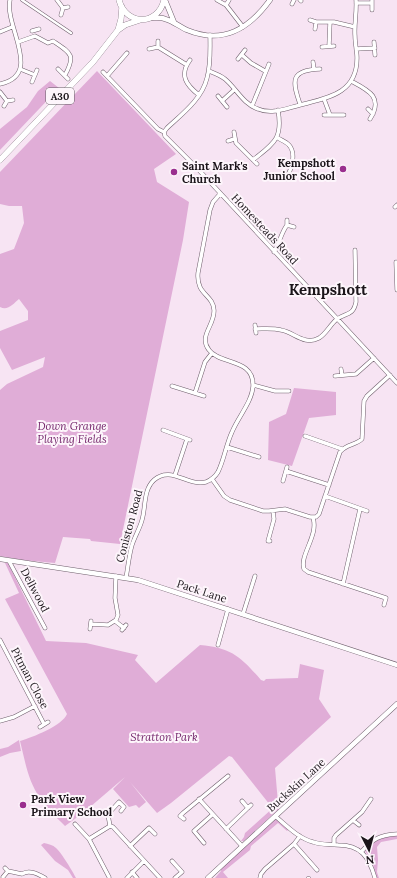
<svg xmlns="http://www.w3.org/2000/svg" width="397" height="878" font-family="Lora,serif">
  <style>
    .green { fill: #e0add7 }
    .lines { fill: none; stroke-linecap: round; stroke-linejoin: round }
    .pedestrian-casing { stroke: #6f5f6c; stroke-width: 3.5 }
    .minor-casing { stroke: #6f5f6c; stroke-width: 4.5 }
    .tertiary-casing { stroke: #6f5f6c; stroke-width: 5.5 }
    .primary-casing { stroke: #6f5f6c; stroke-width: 6 }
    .pedestrian { stroke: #fff; stroke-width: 2.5 }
    .minor { stroke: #fff; stroke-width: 3.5 }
    .tertiary { stroke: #fff; stroke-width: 4.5 }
    .primary { stroke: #fff; stroke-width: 5.5 }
    .poi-dot { fill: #9a2e8e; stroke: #fdf5fb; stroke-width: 1.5 }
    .labels { text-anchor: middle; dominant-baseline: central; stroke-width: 4; stroke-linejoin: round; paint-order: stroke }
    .shield { fill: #fdf5fb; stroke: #5f585e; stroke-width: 1 }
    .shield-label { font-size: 10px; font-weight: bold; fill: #1b151a }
    .poi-label { font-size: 11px; font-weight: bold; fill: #1b151a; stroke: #fdf5fb; text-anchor: start }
    .street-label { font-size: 11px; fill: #1b151a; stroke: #fdf5fb }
    .park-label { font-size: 11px; font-style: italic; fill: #74266b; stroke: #fdf5fb }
    .district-label { font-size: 15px; font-weight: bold; fill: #1b151a; stroke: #fdf5fb }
  </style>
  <rect width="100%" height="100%" fill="#f7e4f3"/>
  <path class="green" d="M97,71l79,83 -22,15 3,13 32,20 -6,38 -63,304 -29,-3 -1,-2 -27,-2 -8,26 -33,-3 -22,-4v-166l7,-6 36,-17 2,-10 -33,13 -12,-22v-17l28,-11v-9l-9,-12c-6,5 -11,12 -19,8v-53l14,-5 10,-26 -2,-17h-13l-9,-2v-32z
    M50,81l9,7 -59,62v-21l27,-22 11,-16z
    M294,388l42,4v23l-27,3 -17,48 -24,-6 1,-38 17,-8z
    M5,563h3l38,78 40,2 52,12 -3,5 21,23 44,-38c32,3 41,12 61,35l3,1 2,-2 32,-1 2,-14 24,6 -5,29 12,18 -56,51 3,35 -8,2 -38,-48 -3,-1 -58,47 -14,10 -27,-31 16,20 -7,6 -3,-3 -7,2 -16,-18 12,-12 -42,36 -18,13c-9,-9 -19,-18 -25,-28 -12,-17 -15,-37 -20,-57 13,-4 42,-15 47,-27l-62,-115 14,-6z
    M19,740l2,11 -11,2 -10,4v-8l8,-2z
    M274,807l5,2 -35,32h-3l3,-4 1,-4z
    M274,820h3l11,10 -1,1 -9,-8 -27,23 -1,4 -27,22 5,6h-13l6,-7 -1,-2z
    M397,836v3l-16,3 -4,5 1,13 -1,12 2,6h-2l-4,-14 -8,-13c5,-12 21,-15 32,-15z
    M44,843c4,1 9,2 12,5 5,4 17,24 20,30h-3l-5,-8 -13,-9 -14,-16z"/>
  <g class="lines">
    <defs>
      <path id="pedestrian" d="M22,0l49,33
        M308,878h1"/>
      <path id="minor" d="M57,0l6,8
        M217,0l9,5
        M229,0l-3,5 17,22
        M300,0l1,1
        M356,3h16
        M292,4l2,-4
        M372,10v-10
        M61,15l2,-7 5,-1
        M310,20l6,2h18l21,5
        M315,29l1,-7
        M32,31l7,-2
        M0,32l12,-5
        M18,42l17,-6 13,7 5,-2c18,12 23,14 12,34
        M374,42l1,13
        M329,46l1,-24
        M158,47l29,18
        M322,47l12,-1
        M149,49l9,-2v-6
        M356,49l19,-1
        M242,55l9,8 14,8
        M238,59l7,-9
        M190,60c-11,15 -4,25 9,35
        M313,62l1,7
        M20,69l15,6
        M58,69l10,10
        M209,71c5,2 11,4 16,8 11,9 18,25 33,30 14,6 29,-1 42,-4 27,-7 57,-11 57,-47 0,-7 -2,-14 -2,-22 -1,-12 2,-24 1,-36
        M103,72l55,57 6,3 1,4 31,31 201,216
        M107,76l20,-23
        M351,81c17,9 33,16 19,38
        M32,82l5,-12
        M0,84c44,-9 4,-58 10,-84
        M0,92l7,9
        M218,96l9,11
        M324,99l6,16
        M222,101l12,-11
        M300,104c-8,-23 -10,-34 20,-35
        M4,106l3,-5 6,-1
        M252,106l17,-42
        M368,109l5,5
        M324,115h20
        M164,132l3,-4c15,-14 35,-29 40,-50 4,-14 3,-29 3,-43
        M234,132l2,11 21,21
        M278,138c3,2 8,4 11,7 8,9 2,25 -3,34
        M228,141l6,-2
        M253,160c21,-17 30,-21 25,-50
        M289,174l5,4
        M395,207l2,-2
        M287,220v5l7,2
        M274,252c6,-9 6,-17 13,-27
        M396,262l1,28
        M255,325l1,8
        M255,329c9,0 18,-1 26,1 13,2 23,16 38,8 7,-4 11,-13 17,-18 9,-8 17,-3 20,-18l-1,-52
        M341,369l1,6
        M335,376l21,-2 18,-16
        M253,385l22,6h14
        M172,386l32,10
        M195,393l10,-31 7,-9
        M163,430l27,10
        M305,436l37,13
        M227,447l32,10
        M286,471l43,14
        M175,475l12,-36
        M212,479l12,17 6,4 33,11h6l16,-2 25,8h6l3,-3 21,-62c6,-8 16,-7 22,-13l2,-38 3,-5 23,-21
        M283,481l4,-14
        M325,496l42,15
        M313,518c6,17 -14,38 -9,51l4,3 78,26 -2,7
        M270,541h-2l6,-22 -1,-8
        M9,561l36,67
        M126,578c2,-11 3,-23 6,-33 3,-9 8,-17 10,-25 4,-13 1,-30 12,-40 17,-15 34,7 52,2 5,-2 9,-5 12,-10 6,-12 8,-27 14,-40 6,-15 20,-30 21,-46 1,-28 -33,-21 -44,-36 -11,-14 6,-25 5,-40 -1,-16 -18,-15 -16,-37l12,-63 3,-8 7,-8
        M343,584l17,-75
        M243,614l12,-38
        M115,621l9,7
        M91,624l17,1 8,-5 2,-5 -3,-17 1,-22
        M90,629l1,-8
        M122,630l4,-5
        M0,640l44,84
        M218,645l10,-36
        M0,721l14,-4 21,-11
        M40,727l8,-5
        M199,799l43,47
        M242,801l6,7
        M275,816c12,10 23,22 38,26 8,3 16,2 25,3 23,0 31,12 37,33
        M184,819l-4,-3 3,-3 45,-37
        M354,821l5,4
        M75,824l14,15
        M110,826l-2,-11 1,-2 10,-11 5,5 -3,4
        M226,829l25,-24
        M204,843l-10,-12 18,-16
        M294,844l23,26
        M334,844v-6l2,-3 26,-23 9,-13
        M130,846l19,-18 6,6
        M361,852c12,-13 18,-17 36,-18
        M172,861l10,11 -7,6
        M8,871l14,3c7,-5 16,0 23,4
        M132,872l5,6
        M3,877l5,-6 -3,-3
        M109,877l-20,-38 21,-13 3,1 47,51
        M127,878l17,-17
        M260,878l1,-4 4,-5 29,-25 6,-8"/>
      <path id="tertiary" d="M165,0l9,22
        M150,18c5,0 11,-1 15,1 8,2 15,8 22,11 36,15 62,-1 83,-30
        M0,559l138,21 259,85
        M208,878l189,-174"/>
      <path id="primary" d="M119,0c7,26 39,26 45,0
        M118,30l3,-11 1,-12
        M0,160l93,-98 25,-32 7,-5 15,-5"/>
    </defs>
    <use href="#pedestrian" class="pedestrian-casing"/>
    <use href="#minor" class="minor-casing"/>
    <use href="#tertiary" class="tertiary-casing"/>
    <use href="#primary" class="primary-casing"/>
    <use href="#pedestrian" class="pedestrian"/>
    <use href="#minor" class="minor"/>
    <use href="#tertiary" class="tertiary"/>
    <use href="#primary" class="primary"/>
  </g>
  <g class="poi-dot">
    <circle cx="343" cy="169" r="4"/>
    <circle cx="174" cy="172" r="4"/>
    <circle cx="23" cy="805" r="4"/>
  </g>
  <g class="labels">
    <rect class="shield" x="46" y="88" width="28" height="16" rx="3"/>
    <g class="shield-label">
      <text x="60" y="96">A30</text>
    </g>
    <g class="poi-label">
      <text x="335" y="163" text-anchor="end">Kempshott<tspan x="335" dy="13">Junior School</tspan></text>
      <text x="182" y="166">Saint Mark's<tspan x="182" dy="13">Church</tspan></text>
      <text x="31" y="799">Park View<tspan x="31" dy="13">Primary School</tspan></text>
    </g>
    <g class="street-label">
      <text transform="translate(265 229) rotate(47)">Homesteads Road</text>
      <text transform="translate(129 526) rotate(-75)">Coniston Road</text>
      <text transform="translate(35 590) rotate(62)">Dellwood</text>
      <text transform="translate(202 591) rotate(18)">Pack Lane</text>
      <text transform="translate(30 678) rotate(62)">Pitman Close</text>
      <text transform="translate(296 785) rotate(-42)">Buckskin Lane</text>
    </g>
    <g class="park-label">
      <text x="72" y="426">Down Grange<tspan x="72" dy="13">Playing Fields</tspan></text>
      <text x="164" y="737">Stratton Park</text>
    </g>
    <g class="district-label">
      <text x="328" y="289">Kempshott</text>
    </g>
  </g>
  <g transform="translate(369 850) rotate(174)" stroke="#fdf5fb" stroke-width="3" paint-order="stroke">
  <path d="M0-3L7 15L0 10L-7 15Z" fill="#1b151a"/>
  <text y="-6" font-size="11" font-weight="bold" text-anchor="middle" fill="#1b151a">N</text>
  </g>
</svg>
